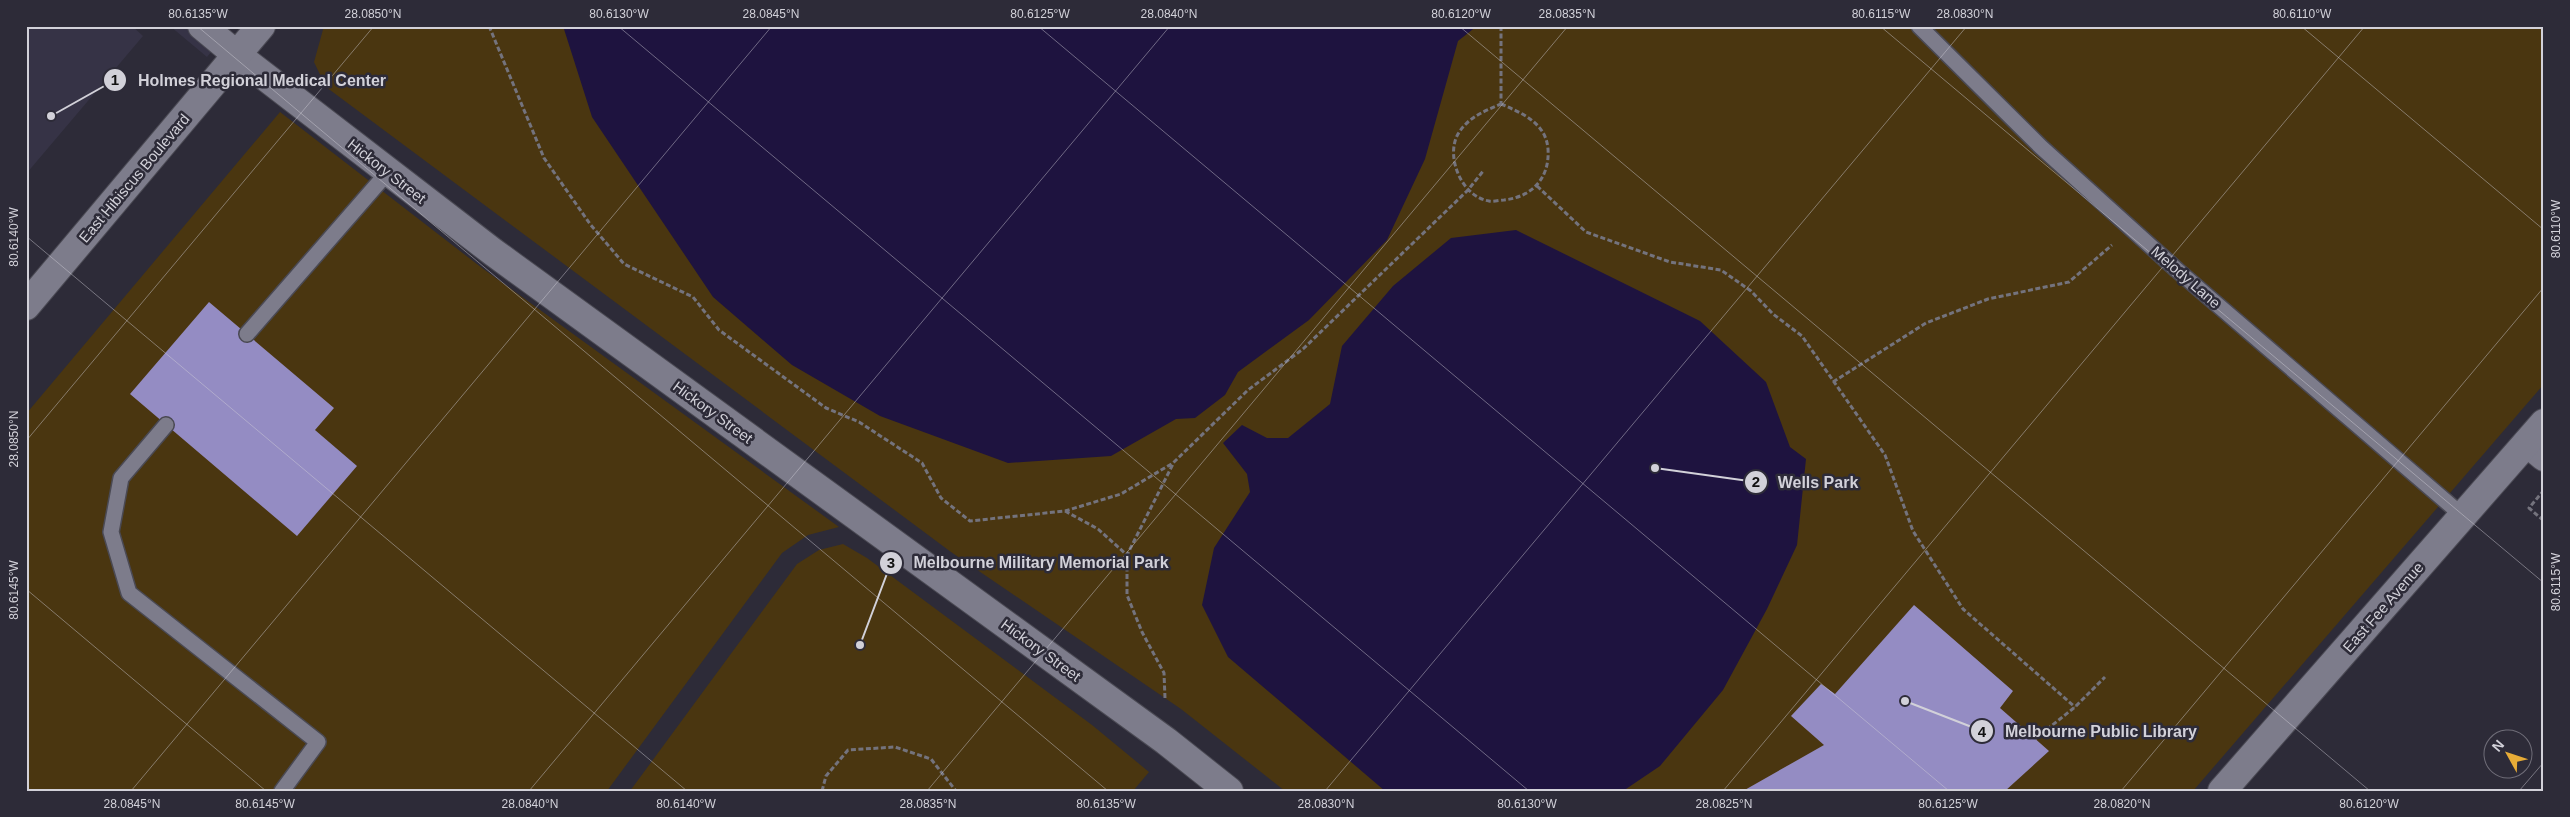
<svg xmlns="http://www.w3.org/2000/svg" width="2570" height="817" font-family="Arial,sans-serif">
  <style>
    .built { fill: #363346 }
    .green { fill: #4a3610 }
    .water { fill: #1e133f }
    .building { fill: #948cc3 }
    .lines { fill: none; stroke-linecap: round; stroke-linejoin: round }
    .service-casing { stroke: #4a4953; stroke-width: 18 }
    .minor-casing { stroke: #4a4953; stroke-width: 30 }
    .tertiary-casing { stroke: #4a4953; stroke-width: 30 }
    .path { stroke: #74737d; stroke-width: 3; stroke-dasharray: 5 2.5; stroke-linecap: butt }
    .service { stroke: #7d7c8b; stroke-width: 15 }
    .minor { stroke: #7d7c8b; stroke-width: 28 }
    .tertiary { stroke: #7d7c8b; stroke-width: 28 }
    .ticks { fill: none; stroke: #d2d1d9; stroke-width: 1; stroke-opacity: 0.45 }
    .labels { text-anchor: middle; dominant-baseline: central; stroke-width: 5; stroke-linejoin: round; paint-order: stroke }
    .street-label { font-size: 15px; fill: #d2d1d9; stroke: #2d2b38 }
    .leader { fill: none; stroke: #d2d1d9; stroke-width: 2 }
    .callout-dot { fill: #d2d1d9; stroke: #2d2b38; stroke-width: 2 }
    .mark-label { font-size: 15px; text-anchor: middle; font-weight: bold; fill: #111 }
    .callout-label { font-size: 16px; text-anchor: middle; font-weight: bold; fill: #d2d1d9; stroke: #2d2b38; stroke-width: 5; stroke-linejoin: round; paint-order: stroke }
    .neatline { fill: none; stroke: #d2d1d9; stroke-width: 2 }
    .ticks-label { font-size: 12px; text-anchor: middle; fill: #d2d1d9 }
  </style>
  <rect width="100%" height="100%" fill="#2d2b38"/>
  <path class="built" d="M26,26h106l11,10 -117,138z
    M170,26h62l-25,31z"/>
  <path class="green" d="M324,26h2220v358l-351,407h-908l-104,-82 -230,-157 -625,-465 -12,-25z
    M280,112l202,156 357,259 -31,8 -26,18 -175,238h-581v-377z
    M843,544l24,14 225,167 57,47 -16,19h-503l167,-227 22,-14z"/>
  <path class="water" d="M563,26h914l-19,15 -33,118 -38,81 -78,80 -71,52 -13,23 -30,23 -19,1 -65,37 -103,7 -128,-47 -88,-51 -79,-68 -121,-180z
    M1516,230l184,91 66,61 24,65 16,12 -9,86 -30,64 -44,81 -63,76 -37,25h-238l-157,-134 -26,-52 12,-57 36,-56 -3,-18 -24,-31 19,-18 25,13h21l42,-34 12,-58 51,-60 58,-48z"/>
  <path class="building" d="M209,302l125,106 -19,22 42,36 -60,70 -167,-142z
    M1914,605l99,86 -13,17 49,43 -44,40h-262l81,-46 -33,-29 30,-32 14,10z"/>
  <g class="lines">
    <defs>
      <path id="service" d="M1919,26l122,121 136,123 286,246
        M247,334l141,-162
        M166,425l-45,53 -10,54 18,61 189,149 -36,49"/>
      <path id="minor" d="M237,55l256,197 673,489 63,50
        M2527,443l17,14"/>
      <path id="tertiary" d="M202,26l35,29
        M26,306l235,-280
        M2222,791l322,-368"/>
    </defs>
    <use href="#service" class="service-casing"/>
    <use href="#minor" class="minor-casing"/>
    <use href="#tertiary" class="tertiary-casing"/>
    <path class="path" d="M489,26l55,132 46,66 34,40 69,33 26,33 107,78 33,14 63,41 19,35 29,23 95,-10 56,-17 52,-31 75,-73 55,-41 165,-159 16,-20
      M1501,26v78
      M1501,104c21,9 45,19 47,45 2,29 -16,48 -44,51 -4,0 -11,2 -15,1 -27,-4 -44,-44 -31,-67 10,-17 27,-23 43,-30z
      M1537,186l49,46 84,30 51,8 30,21 22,23 29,22 83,119 28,76 50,78 112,98
      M1833,382l93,-59 62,-24 81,-17 43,-37
      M2544,490l-15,18 15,13
      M1065,511l33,18 29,26
      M1165,698l-1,-25 -22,-41 -15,-37v-40l46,-91
      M2035,739l40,-32 30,-30
      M822,791l4,-15 22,-26 47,-3 36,12 25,32"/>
    <use href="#service" class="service"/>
    <use href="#minor" class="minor"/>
    <use href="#tertiary" class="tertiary"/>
  </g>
  <path class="ticks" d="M197,26l911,765M618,26l911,765M1038,26l911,765M1459,26l911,765M1880,26l664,557M2301,26l243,204M26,236l661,555M26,441l348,-415M26,589l240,202M131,791l641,-765M529,791l641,-765M927,791l641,-765M1325,791l642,-765M1723,791l642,-765M2121,791l423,-504M2519,791l25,-29"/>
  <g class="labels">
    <g class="street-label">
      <text transform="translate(387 171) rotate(38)">Hickory Street</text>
      <text transform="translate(134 178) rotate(-50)">East Hibiscus Boulevard</text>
      <text transform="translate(2186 277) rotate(41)">Melody Lane</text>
      <text transform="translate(713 412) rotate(36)">Hickory Street</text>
      <text transform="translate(2383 607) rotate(-49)">East Fee Avenue</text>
      <text transform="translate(1041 650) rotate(36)">Hickory Street</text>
    </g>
  </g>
  <path class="leader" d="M51 116L115 80M1655 468L1756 482M860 645L891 563M1905 701L1982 731"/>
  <g class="callout-dot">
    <circle cx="51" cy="116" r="5"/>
    <circle cx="1655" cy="468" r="5"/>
    <circle cx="860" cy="645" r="5"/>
    <circle cx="1905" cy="701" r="5"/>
    <circle cx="115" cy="80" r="12"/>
    <circle cx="1756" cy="482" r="12"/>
    <circle cx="891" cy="563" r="12"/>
    <circle cx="1982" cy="731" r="12"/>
  </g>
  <g class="mark-label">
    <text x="115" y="85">1</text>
    <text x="1756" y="487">2</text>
    <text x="891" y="568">3</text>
    <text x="1982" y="737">4</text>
  </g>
  <g class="callout-label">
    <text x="262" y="86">Holmes Regional Medical Center</text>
    <text x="1818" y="488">Wells Park</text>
    <text x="1041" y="568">Melbourne Military Memorial Park</text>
    <text x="2101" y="737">Melbourne Public Library</text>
  </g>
  <rect width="2570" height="817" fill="none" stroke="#2d2b38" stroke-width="55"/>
  <g transform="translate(2508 754) rotate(310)"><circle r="24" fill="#2d2b38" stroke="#6f6d78"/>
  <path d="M0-4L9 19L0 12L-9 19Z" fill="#e7ac37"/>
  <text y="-8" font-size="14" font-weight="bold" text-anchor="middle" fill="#d2d1d9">N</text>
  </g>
  <rect x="28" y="28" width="2514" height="762" class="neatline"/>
  <g class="ticks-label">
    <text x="198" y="18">80.6135°W</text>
    <text x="373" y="18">28.0850°N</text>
    <text x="619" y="18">80.6130°W</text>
    <text x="771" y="18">28.0845°N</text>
    <text x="1040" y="18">80.6125°W</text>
    <text x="1169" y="18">28.0840°N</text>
    <text x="1461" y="18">80.6120°W</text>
    <text x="1567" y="18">28.0835°N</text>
    <text x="1881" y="18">80.6115°W</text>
    <text x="1965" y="18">28.0830°N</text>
    <text x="2302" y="18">80.6110°W</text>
    <text transform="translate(2556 229) rotate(-90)" y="4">80.6110°W</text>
    <text transform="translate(14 237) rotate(-90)" y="4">80.6140°W</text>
    <text transform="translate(14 439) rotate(-90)" y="4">28.0850°N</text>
    <text transform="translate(2556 582) rotate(-90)" y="4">80.6115°W</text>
    <text transform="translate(14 590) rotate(-90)" y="4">80.6145°W</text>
    <text x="132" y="808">28.0845°N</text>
    <text x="265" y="808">80.6145°W</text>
    <text x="530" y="808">28.0840°N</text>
    <text x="686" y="808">80.6140°W</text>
    <text x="928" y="808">28.0835°N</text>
    <text x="1106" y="808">80.6135°W</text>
    <text x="1326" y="808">28.0830°N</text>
    <text x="1527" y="808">80.6130°W</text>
    <text x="1724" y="808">28.0825°N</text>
    <text x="1948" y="808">80.6125°W</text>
    <text x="2122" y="808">28.0820°N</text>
    <text x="2369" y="808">80.6120°W</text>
  </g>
</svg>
